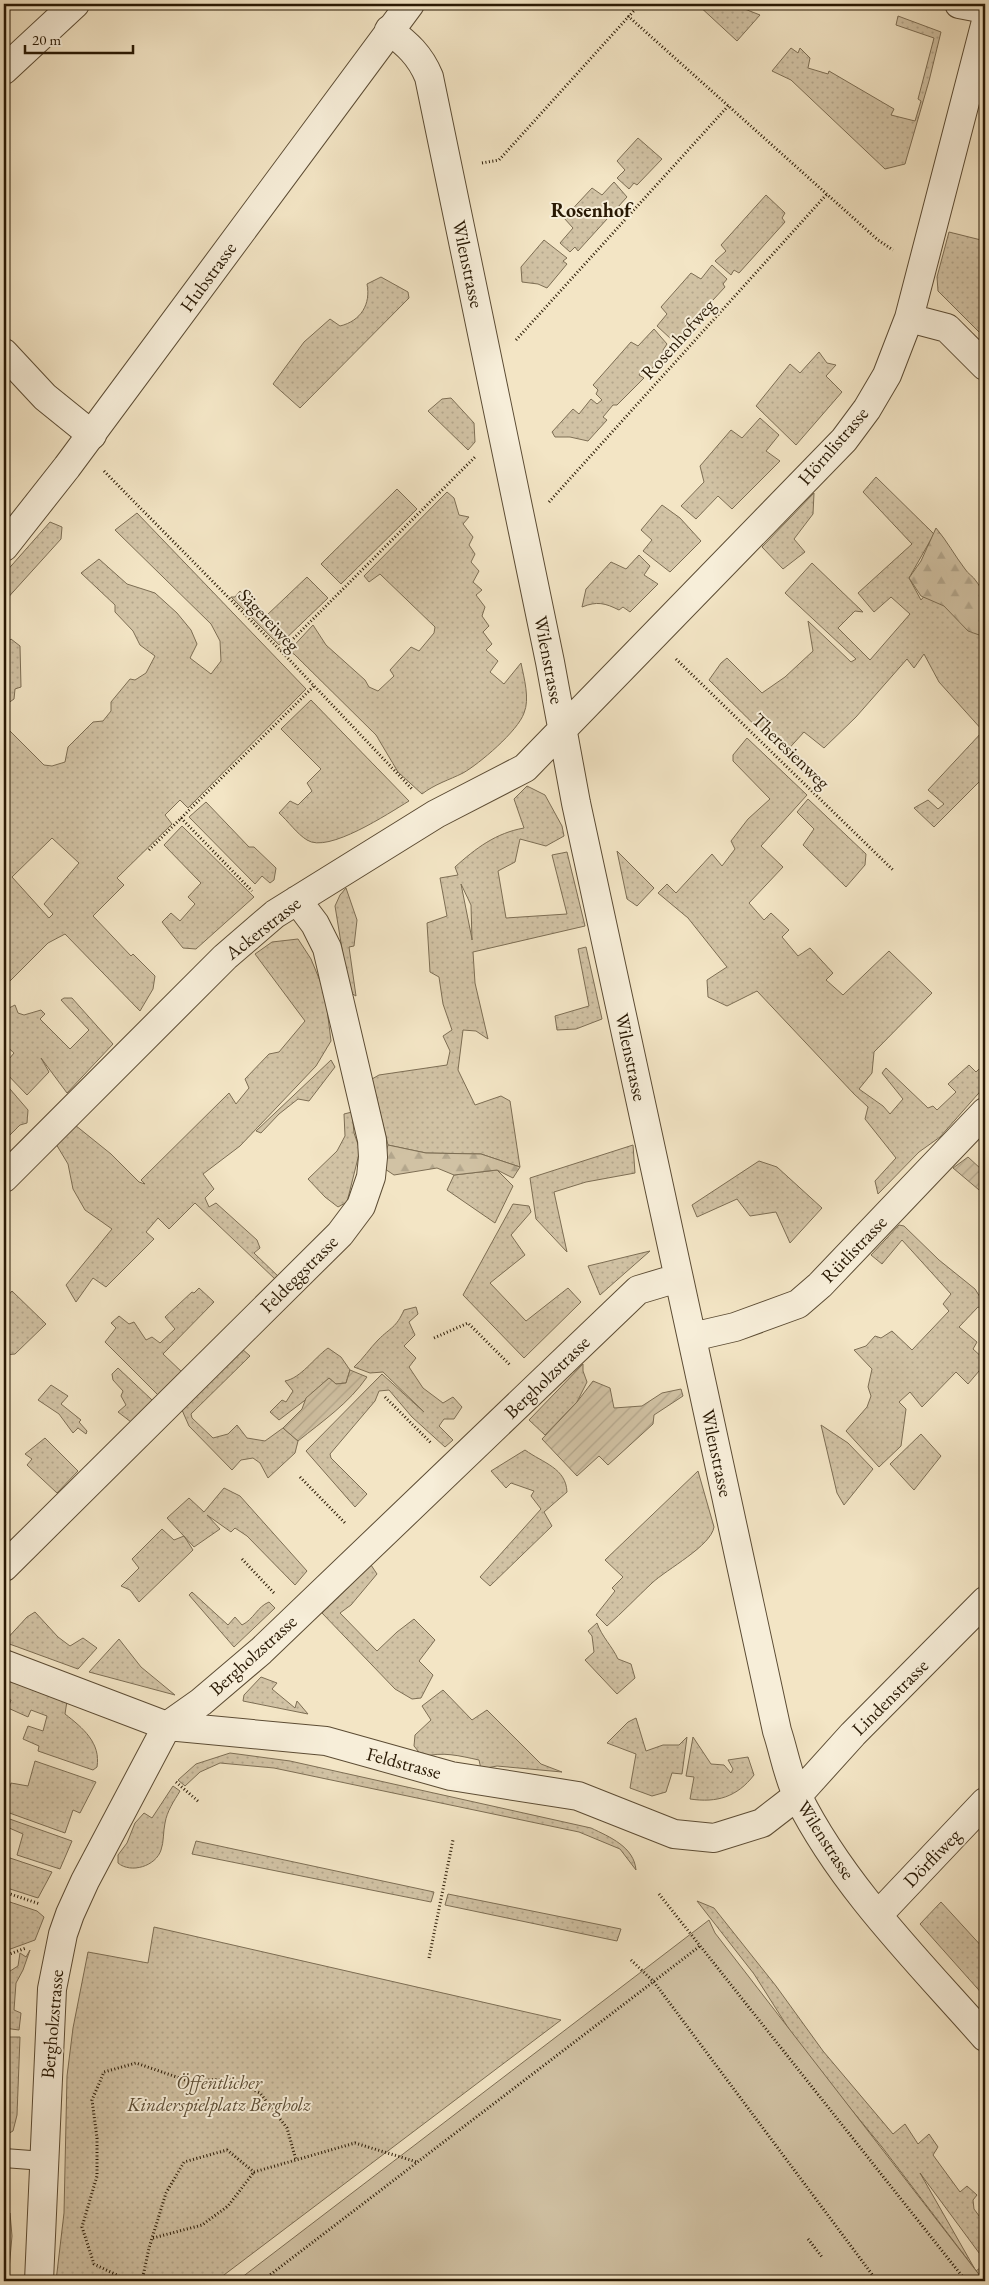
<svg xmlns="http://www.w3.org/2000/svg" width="989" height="2285" font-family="'EB Garamond',serif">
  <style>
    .grass { fill: url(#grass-dots); stroke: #7d6e54; fill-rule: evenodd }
    .forest { fill: url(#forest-firs); stroke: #7d6e54 }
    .garden { fill: url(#garden-furrows); stroke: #7d6e54 }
    .pitch { fill: #d1c2a4; stroke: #7d6e54 }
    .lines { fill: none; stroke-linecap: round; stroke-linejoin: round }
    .service-casing { stroke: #5c4c34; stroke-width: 20 }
    .minor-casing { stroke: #5c4c34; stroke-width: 30 }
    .tertiary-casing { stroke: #5c4c34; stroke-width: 30 }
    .path { stroke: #291904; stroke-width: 3; stroke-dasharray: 1 2.5; stroke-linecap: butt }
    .service { stroke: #f7eed9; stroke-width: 18 }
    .minor { stroke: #f7eed9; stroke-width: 28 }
    .tertiary { stroke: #f7eed9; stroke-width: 28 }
    .labels { text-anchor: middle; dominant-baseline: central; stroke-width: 4; stroke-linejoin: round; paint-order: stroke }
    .street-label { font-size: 19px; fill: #291904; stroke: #f7eed9 }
    .park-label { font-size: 19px; font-style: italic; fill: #5b4c34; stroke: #f7eed9 }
    .neighbourhood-label { font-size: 20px; font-weight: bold; fill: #291904; stroke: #f7eed9 }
  </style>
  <defs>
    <pattern id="grass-dots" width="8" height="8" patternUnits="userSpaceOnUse" patternTransform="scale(1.25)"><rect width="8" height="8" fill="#d1c2a4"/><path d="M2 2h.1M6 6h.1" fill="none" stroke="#b3a68c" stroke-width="1.8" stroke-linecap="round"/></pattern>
    <pattern id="forest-firs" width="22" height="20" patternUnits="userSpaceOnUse" patternTransform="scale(1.25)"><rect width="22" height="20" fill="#d1c2a4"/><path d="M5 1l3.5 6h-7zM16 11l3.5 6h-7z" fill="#b3a68c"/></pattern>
    <pattern id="garden-furrows" width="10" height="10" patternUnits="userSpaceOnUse" patternTransform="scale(1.25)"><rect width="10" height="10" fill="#d1c2a4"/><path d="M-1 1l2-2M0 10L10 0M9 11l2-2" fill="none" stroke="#b3a68c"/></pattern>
  </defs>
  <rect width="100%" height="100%" fill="#f3e5c5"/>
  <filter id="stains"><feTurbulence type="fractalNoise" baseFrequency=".004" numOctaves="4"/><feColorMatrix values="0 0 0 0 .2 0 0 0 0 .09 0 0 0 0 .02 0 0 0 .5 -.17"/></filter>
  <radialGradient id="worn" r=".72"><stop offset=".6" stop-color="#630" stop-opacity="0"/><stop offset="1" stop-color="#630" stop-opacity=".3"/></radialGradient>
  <path class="grass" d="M697,4h35l28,11 -23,26z
    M898,16l43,16 -12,49 -24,83 -20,5 -94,-89 -19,-9 19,-23 7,5 2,-5 10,10 -2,10 20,6 1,-3 65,38 -3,6 24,6 6,-20 -3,-2 16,-61 -38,-13z
    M638,138l24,21 -25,26 -3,-2 -5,6 -12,-11 8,-8 -8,-9z
    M614,182l13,15 -49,54 -3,-4 -5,5 -10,-9 13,-15 -9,-10 28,-30 10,7z
    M766,195l19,18 -3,5 3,4 -46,51 -5,-3 -3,5 -16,-14 11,-10 -5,-6z
    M949,232l36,9v97l-47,-47 -1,-14z
    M544,240l23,18 -4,3 4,3 -20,24 -9,-4 -16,-2 -1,-15z
    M712,265l15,14 -4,5 2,3 -48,52 -3,-2 -3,2 -14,-13 10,-12 -6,-7 30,-34 10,6z
    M381,277l27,15 1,6 -109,110 -27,-24 31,-42 26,-23 10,7c21,-5 31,-22 27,-42z
    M654,329l13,15 -4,6 2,3 -16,19 -7,-2 -3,5 5,3 -27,27h-4l-10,12 4,3 -19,21 -18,-4h-15l-3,-5 21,-23 6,5 12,-15 6,5 5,-4 -6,-6 2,-4 -5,-5 38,-43 7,4z
    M819,352l8,11 9,2 -10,11 16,16 -46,53 -40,-39 34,-42 10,9z
    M451,398l23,25 1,19 -7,8 -40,-39 14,-12z
    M760,418l19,17 -13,16 14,10 -48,48 -14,-13 -22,23 -15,-13 23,-24 -4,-16 31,-36 11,8z
    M876,477l58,57 -25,44 12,22 32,-38 32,47v167l-51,51 -20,-19 14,-8 10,9 6,-5 -16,-14 55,-59 -44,-49 -15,-28 -10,14 -7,-9 -51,58 -32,31 -20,-16 -20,22 -75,-74 12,-17 6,-5 35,35 23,-16 28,-26 -5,-30 43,41 5,-3 -71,-66 27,-30 51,49 -8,-1 -17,17 32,32 40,-46 -19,-17 -17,15 -16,-19 54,-49 -49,-52z
    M397,489l20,20 -76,75 -20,-20z
    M447,492l7,6 5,17 10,2 -6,7 10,13 -4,8 6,9 -4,8 8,9 -6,11 9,8 -6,5 9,12 -3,9 7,10 -6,6 9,12 -6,6 12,11 -8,11 14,12 17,-21c3,15 9,36 3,50 -6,18 -45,51 -61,60 -14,7 -28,11 -41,21l-24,-22 -22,-37 -82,-81 -6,-2 25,-27 13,20 39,35 4,7 9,4 16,-15 -4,-6 21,-23 8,4 15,-18 1,-6 -55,-53 -11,8 -5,-6z
    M814,493l-1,21 -19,25 11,13 -22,17 -21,-22z
    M662,505l18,13 21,23 -31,31 -27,-21 9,-11 -11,-10z
    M137,513l169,176 -118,119 -8,-8 -15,15 7,9 -55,54 7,7 -31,31 38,40 2,-2 22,22 -2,13 -13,22 -75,-77 -17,9 -44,44v-262l40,40 8,1 13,-4 3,-15 25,-25 10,-1 8,-10v-9l19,-23 5,1 11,-7 9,-17 -15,-11 -7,-14 -18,-19v-7l-34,-32 18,-14 28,25 28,9 22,20 14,17 6,14 -7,14 21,16 10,-13 -1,-20 -9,-17 -96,-94zM52,838l27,25 -35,41 9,10 -4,4 -37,-41z
    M50,522l12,5 -1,12 -57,63v-28z
    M639,555l11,11 -6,9 14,9 -28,28 -7,-5 -4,3c-14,-7 -22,-9 -37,-3l4,-18 25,-27 15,7z
    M307,577l21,21 -49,47 -48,-48h4l5,-6 26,25z
    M11,639l9,7 1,41 -6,2 -1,10 -10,7v-64l2,2z
    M311,700l98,101c-20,12 -81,53 -102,39 -10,-6 -19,-19 -28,-27l11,-12 8,4 14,-14 -5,-8 14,-14 -40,-40z
    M747,738l60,57 -46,51 22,21 -34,36 15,17 7,-7 18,17 -7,7 16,19 12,-8 23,25 -7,7 17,15 46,-44 43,42 -58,59 -2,21 -13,16 24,17 7,8 13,-15 -21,-26 4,-5 42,40 5,-2 4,4 19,-18 -8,-8 21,-19 7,7 9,-9v23l-45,51 -21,15 -41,42 -3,-13 21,-23 -31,-39 3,-12 -14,-13 -97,-103 -30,15 -19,-9 -1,-17 20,-13 -39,-49 -30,-25 9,-9 9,9 36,-39 10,12 13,-17 -4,-8 17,-22 22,-20 -37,-38v-6z
    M527,786l18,9 17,31 2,10 -18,10 -26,-7 -5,23 -17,9 8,47 61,-4 -15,-59 15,-3 18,74 -112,26 2,31 13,56 -12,-8 -13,-1 -5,40 17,35 26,-9 9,5 10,66 -39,-13 -55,-1 -38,-8 -16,-66 7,-4 68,-10 3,-14 -7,-15 9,-6 -9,-26 -4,-27 -9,-5 -3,-49 20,-7 -7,-38 18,-3 -3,-8c21,-19 41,-34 69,-39l-10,-29zM461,884l10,21 1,35v-1z
    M808,799l58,55 -1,11 -19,22 -43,-42 11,-16 -17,-17z
    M206,802l43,45h5l22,21 -2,12 -4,3 -8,-7 -7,8 -66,-67z
    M182,826l72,71 -58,52 -13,-1 -21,-26 9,-9 9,8 15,-17 -7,-7 13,-14 -37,-38z
    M617,851l37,37 -17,18 -10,-7z
    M346,888l11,32 -3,26 -5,1 7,49 -7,-4 -14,-86 5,-11z
    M298,939l13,20 14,34 6,48 -15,25 -76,80 -37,28 11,15 -9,9 4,9 7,-4 41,37 3,8 -6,5 26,25 -4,2 -81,-77 -26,26 -11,-11 -12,14 8,7 -48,48 -13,-9 -17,24 -10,-17 46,-56 -27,-19 -12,-21 -5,-25 -12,-20 19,-19 36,29 28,28 6,2 -4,-4 88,-87 7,11 13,-16 -4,-9 24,-25 10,-2 26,-31 -50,-67 17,-12z
    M586,947l16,72 -26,10 -19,1 -2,-14 34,-10 -11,-57z
    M64,998h8l41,46 -46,49 -26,-35 8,14 -22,23 -23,-24v-6l10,-12 -10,-9v-42l5,6 6,-3 3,8 6,2 17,-5 4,4 -5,5 30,30 19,-19 -28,-30z
    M331,1060l4,7 -26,34 -11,-2 -19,15 -18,19 -5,-2z
    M4,1082l24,28 -1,13 -7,2 -16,16z
    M352,1112l2,21 6,17 -13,52 -9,5 -13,-10 -17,-18 29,-28 8,-15 -1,-22z
    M633,1145l2,28 -49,9 -32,10 13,60 -31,-33 -6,-41z
    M759,1161l18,6 45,41 -32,35 -14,-31 -26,4 -13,-17 -40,18 -5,-12z
    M497,1170l16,16 -18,37 -48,-33 7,-15z
    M513,1204l16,2 2,6 -20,23 14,20 -35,28 36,38 42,-33 13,14 -57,56 -61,-63z
    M899,1225l5,1 35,34 36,29 10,16v5l-7,-3 -19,20 18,15 -4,7 12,11v4l-17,20 -12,-12 -34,35 -12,-15 -11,10 7,7 -5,37 -22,21 -33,-36 21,-24 4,-11 -3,-9 4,-18 -18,-19 12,-4 9,-10 6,2 11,-7 20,19 37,-39 -6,-7 8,-10 -49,-54 -20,24 -11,-9z
    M650,1251l-50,44 -12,-29z
    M199,1288l15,14 -51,52 21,20 -25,22 -54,-54 11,-14 -5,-5 8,-7 10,8 5,-2 12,18 6,-3 8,6 15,-14 -10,-12 27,-25 2,1z
    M12,1291l34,33 -31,30 -11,1v-55z
    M416,1307l2,7 -9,8 6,13 -11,11 12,12 -7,9 14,21 20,15 10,-6 9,10 -8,12h-10l-5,7 14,14 -8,7 -33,-30 -23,-27 -10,1 -4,10 -45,53 1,4 36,36 -12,13 -49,-56 76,-77 42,38 -41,-40 -13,1 -16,-6c9,-8 16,-19 24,-27 13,-13 18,-12 26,-30z
    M241,1348l9,8 -59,58 1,4 21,20 15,-4 9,-9 10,13 18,3 18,-13 15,13 -3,12 -27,25 -8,-15 -7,-5 -12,2 -9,10 -43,-44 -7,-16z
    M328,1348l13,9 9,13 -4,13 -10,1 -7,-6 -25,23 -25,19 -9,-8 12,-12 4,2 7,-11 -8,-10c16,-3 29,-23 43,-33z
    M583,1364v7l4,11 -10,20 -32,33 -16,-15z
    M118,1368l34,32 -21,22 -13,-10 8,-7 -5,-9 2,-5 -10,-11 -1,-6z
    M51,1385l17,11 -7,8 20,16 -2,2 8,9 -1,3 -8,-6 -5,5 -14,-19 -21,-14z
    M821,1425l27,18 25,26 -29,36 -7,-12z
    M921,1434l20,22 -27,34 -24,-26z
    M45,1438l33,33 -21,22 -30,-28 5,-6 -7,-5z
    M525,1450c18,13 41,18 42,42l-23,20 8,14 -62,60 -10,-9 61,-68 -10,-13 3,-5 -23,-8 -5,5 -15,-17z
    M698,1471l16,56c-3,19 -47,42 -62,56 -15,14 -29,29 -45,43l-11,-11 19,-24 -3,-3 11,-11 -18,-17z
    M224,1488l16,8 67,75 -12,14 -48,-49 -12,-8 -4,4 -24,-17 13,14 -26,18 -27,-29 22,-20 15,14z
    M162,1529l12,11 10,-4 9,14 -54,52 -9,-12 -9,-4 18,-18 -7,-9z
    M371,1565l6,9 -26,31 -11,8 37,38 20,-19 17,-13 21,21 -16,21 14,14 -12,23 -9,1 -17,-10 -73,-76z
    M192,1592l36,33 7,-8 7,8c12,-6 15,-18 27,-23l6,6 -41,39 -45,-52z
    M35,1612l23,25 12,9 13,-8 14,10 -19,21 -74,-27 23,-25z
    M597,1623c5,14 15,23 21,36l13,5 4,14 -18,16 -32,-34 9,-8 -2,-16 -4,-5z
    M119,1639l22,28 34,28 -86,-23z
    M261,1677l16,6 -5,6 23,19 2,-7 11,13 -65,-13 1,-6z
    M4,1678l63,23 -2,13c18,14 36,29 32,53l-4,3 -55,-19 1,-5 -16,-7 5,-13 15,5 4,-15 -16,-6 -3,7 -20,-9 3,-8 -7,-2 2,-15z
    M443,1690l29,30 15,-10 54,54 21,8 -65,-6 -16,3 -2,-9c-19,-4 -37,-9 -56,-3l-9,-11 1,-11 16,-15 -9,-14z
    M636,1718l10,33 17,-6h16l8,-8 -5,37 -10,-1 -6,19 -14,4 -22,-8 6,-34 -29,-11 21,-21z
    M693,1737l18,27 13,1 7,8 2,-4 -5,-9 20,-3 6,18c-17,22 -37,28 -64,24l4,-22 -8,-1z
    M230,1753l60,8 301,67c19,9 43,19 45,42l-16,-21 -41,-17 -305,-64 -54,-5 -20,9 -15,14 -7,-6 18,-16z
    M35,1761l61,21 -16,31 -7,-3 -8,23 -61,-22 7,-28 17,3z
    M173,1786l7,5c-6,10 -13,20 -15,32 -2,9 -1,19 -4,27 -5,16 -30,24 -43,13v-8l9,-12 8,-20 9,-10 8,5z
    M4,1817l68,24 -12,28 -43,-14 6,-21 -16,-7 -3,5z
    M196,1841l238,51 -3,10 -239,-48z
    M4,1856l48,16 -14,26 -34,-11z
    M448,1894l173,35 -4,12 -172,-36z
    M4,1900l33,11 7,6 -9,23 -30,11z
    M697,1901l17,7 62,78 47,65 70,83 12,-10 13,20 11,-10 9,13 -5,8 27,37 7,-6 10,9 -4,5 1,9 11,15v37l-65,-88 56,98 9,-7v17h-1l-102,-134 -81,-99 -47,-74z
    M941,1902l44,48v47l-65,-73z
    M154,1927l407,93 -345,261h-160l8,-68 3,-137 6,-48 15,-76 60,11z
    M30,1950l-7,20 -7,13 -2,27 7,3 -2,17 -15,-2v-55h3l11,-7 2,-13 6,4z
    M4,2037h16l-3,78 -4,16 -9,5z
    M10,2213l2,23 -4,45h-4v-58z"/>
  <path class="forest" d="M936,528c11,13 19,28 29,41 3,5 8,7 11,12 12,15 12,37 6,55l-14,-5 -24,-25 -23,-10 -12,-18 12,-17z
    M388,1145l38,8 55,1 39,13 -7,11 -16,-8 -43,5 -17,-7 -43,7 -12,-8z"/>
  <path class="garden" d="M968,1157l13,12 -2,4 6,6v16l-32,-27z
    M350,1370l17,7c-18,26 -44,44 -69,64l-15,-13 19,-19 4,-11 23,-20 7,6 10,-1z
    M593,1381l17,7 4,20 28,-2 20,-13 19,-4 2,7 -29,19 -1,9 -45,41 -9,-9 -22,20 -35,-37 35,-37z"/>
  <path class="pitch" d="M709,1920l6,13 269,348h-747z"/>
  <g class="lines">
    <defs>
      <path id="service" d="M4,2158l40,3"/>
      <path id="minor" d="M959,4l26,5
        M389,30c18,14 31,25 40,47l121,585 26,141 201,928c7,21 11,46 21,66 45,90 121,165 187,240
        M4,70l71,-66
        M909,318l38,10 38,38
        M4,353l41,44 47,38
        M4,1178l221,-221 50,-43 161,-100 89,-46 319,-328 23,-31 20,-34 22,-57 76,-293
        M692,1337l43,-10 63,-23 22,-19 165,-173
        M4,1567l336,-333 21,-28 10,-29 2,-20 -1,-17 -45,-192 -12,-24 -18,-24
        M4,1664l163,62 159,15 125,35 127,20 96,38 40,4 48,-15 35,-27 56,-62 132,-133
        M878,1915l107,-113
        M39,2281l13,-292 11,-55 7,-20 15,-33 82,-155 34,-24 60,-51 377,-361 40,-12"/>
      <path id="tertiary" d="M4,547l63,-80 343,-463"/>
    </defs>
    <use href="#service" class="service-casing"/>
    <use href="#minor" class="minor-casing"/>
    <use href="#tertiary" class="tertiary-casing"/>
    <path class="path" d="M628,16l250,224 15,10
      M482,163l17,-3 141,-156
      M516,340l213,-235
      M104,471l177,180 132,139
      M549,502l278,-308
      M281,651l194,-194
      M676,659l218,212
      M181,818l71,73
      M149,850l165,-164
      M434,1338l34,-15 43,43
      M385,1397l46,46
      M300,1477l46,47
      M242,1559l32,34
      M176,1782l23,20
      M4,1892l36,12
      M659,1894l307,387
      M4,1956l22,-8
      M429,1958l24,-118
      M631,1960l23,22 223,299
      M153,2238l49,-13 26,-19 26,-34
      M808,2239l14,18
      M129,2281l-35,-17 -12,-37 15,-51v-38l-5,-38 12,-28 32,-9 52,18 41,-2 31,14 27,35 9,32
      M142,2281l7,-33 17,-55 18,-31 43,-12 27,22 101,-29 62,19
      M262,2281l438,-335"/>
    <use href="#service" class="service"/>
    <use href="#minor" class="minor"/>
    <use href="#tertiary" class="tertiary"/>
  </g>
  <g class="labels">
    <g class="street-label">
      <text transform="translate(468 264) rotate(78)">Wilenstrasse</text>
      <text transform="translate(208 277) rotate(-54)">Hubstrasse</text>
      <text transform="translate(678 339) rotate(-48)">Rosenhofweg</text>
      <text transform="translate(833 446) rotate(-49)">Hörnlistrasse</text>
      <text transform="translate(269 620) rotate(46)">Sägereiweg</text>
      <text transform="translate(549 660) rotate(79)">Wilenstrasse</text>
      <text transform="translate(791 751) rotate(44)">Theresienweg</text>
      <text transform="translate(263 928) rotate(-38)">Ackerstrasse</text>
      <text transform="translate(631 1057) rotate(78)">Wilenstrasse</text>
      <text transform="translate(854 1249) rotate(-46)">Rütlistrasse</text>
      <text transform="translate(299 1274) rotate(-45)">Feldeggstrasse</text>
      <text transform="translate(547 1377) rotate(-44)">Bergholzstrasse</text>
      <text transform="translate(717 1453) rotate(78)">Wilenstrasse</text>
      <text transform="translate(253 1655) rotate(-42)">Bergholzstrasse</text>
      <text transform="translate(890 1697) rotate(-45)">Lindenstrasse</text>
      <text transform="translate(404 1763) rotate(15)">Feldstrasse</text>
      <text transform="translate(826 1840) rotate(57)">Wilenstrasse</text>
      <text transform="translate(932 1858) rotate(-46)">Dörfliweg</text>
      <text transform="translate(52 2024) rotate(-85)">Bergholzstrasse</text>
    </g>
    <g class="park-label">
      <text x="219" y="2082">Öffentlicher<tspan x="219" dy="22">Kinderspielplatz Bergholz</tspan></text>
    </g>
    <g class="neighbourhood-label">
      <text x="591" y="210">Rosenhof</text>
    </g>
  </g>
  <rect width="989" height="2285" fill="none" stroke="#f3e5c5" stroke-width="20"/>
  <rect x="5" y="5" width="979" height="2275" fill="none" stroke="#291904" stroke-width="2.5"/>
  <rect x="10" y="10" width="969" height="2265" fill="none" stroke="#291904"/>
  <path d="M25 45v8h108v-8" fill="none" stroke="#291904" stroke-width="2.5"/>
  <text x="32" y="45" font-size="15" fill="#291904" stroke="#f7eed9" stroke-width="4" paint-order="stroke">20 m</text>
  <rect width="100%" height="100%" filter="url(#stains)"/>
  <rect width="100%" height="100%" fill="url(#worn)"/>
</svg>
